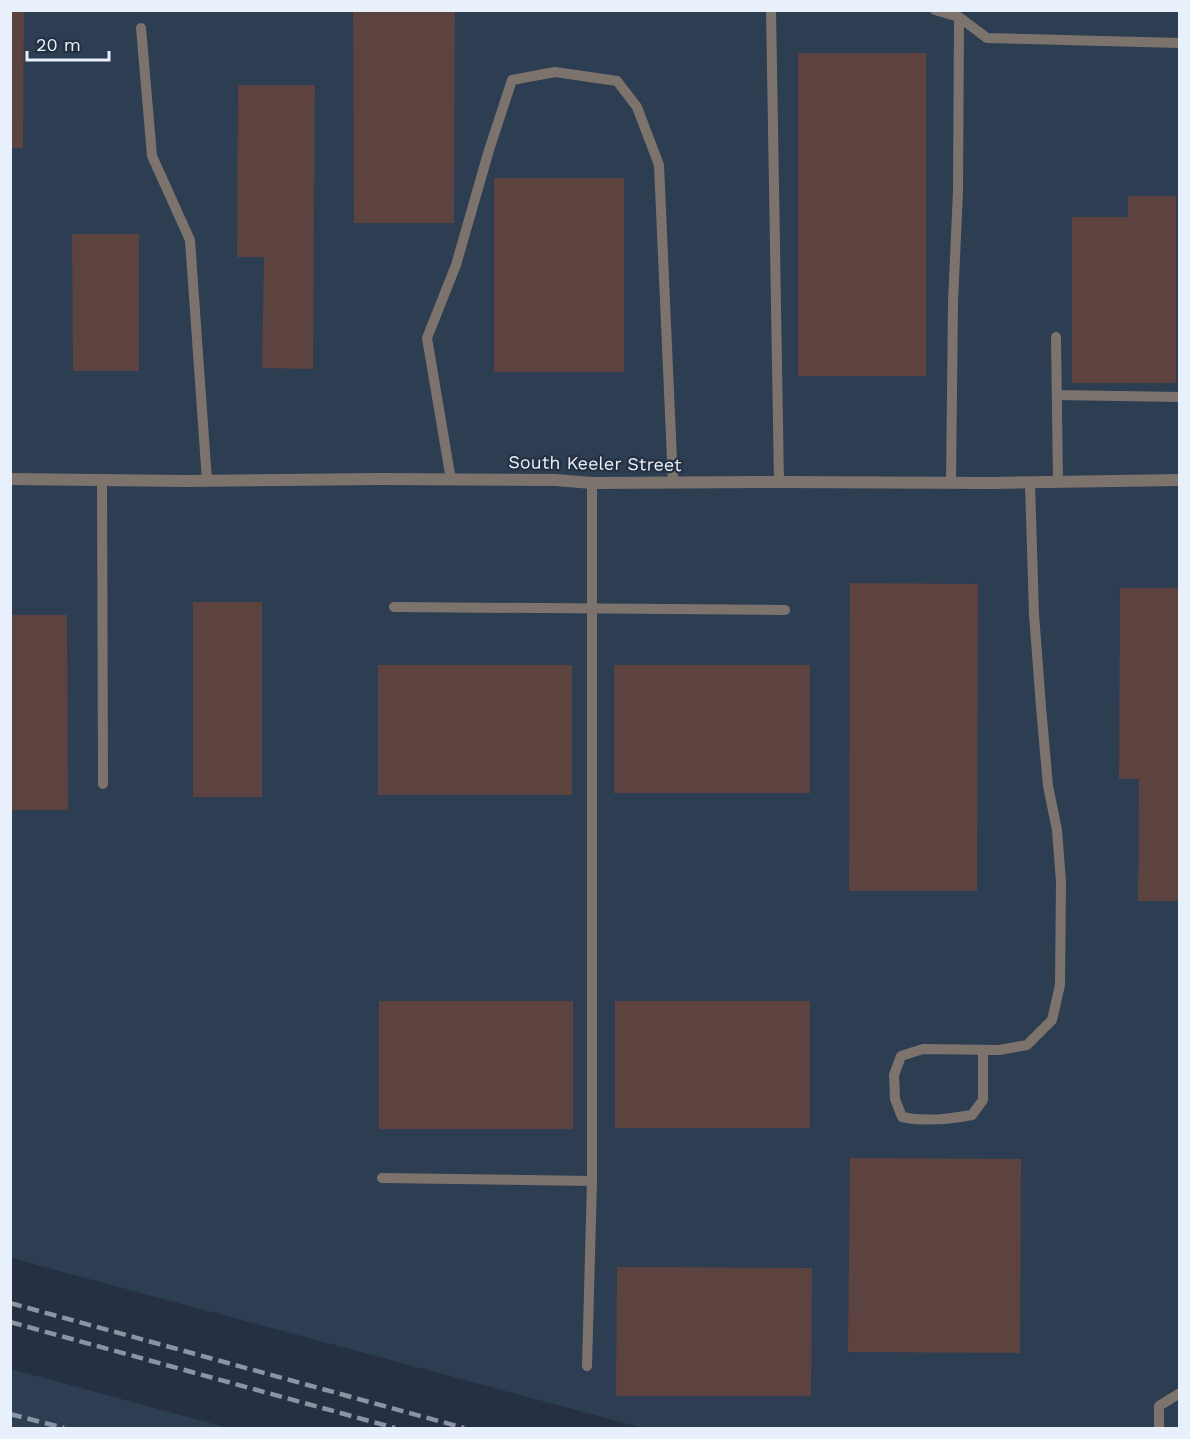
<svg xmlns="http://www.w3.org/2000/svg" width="1190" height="1439" font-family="'Work Sans',sans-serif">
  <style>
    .built { fill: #2d3d52 }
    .building { fill: #5c433f }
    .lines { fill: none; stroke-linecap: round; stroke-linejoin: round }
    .service { stroke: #7d736d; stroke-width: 10 }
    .minor { stroke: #7d736d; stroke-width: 12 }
    .rail { stroke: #8a94a2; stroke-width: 4.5; stroke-dasharray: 12 6; stroke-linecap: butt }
    .labels { text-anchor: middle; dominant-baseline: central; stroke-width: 4.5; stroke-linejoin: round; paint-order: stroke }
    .street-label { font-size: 18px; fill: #e8f0fb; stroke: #253142 }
  </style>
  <rect width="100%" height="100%" fill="#253142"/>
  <path class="built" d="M10,11h1169v1417h-536l-632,-170z
    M10,1369h1l217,59h-217z"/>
  <path class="building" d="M10,10h14l-1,138h-13z
    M353,10h102l-1,213h-100z
    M798,53h128v323h-128z
    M238,85h77l-2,284 -51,-1 2,-111h-27z
    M494,178h130v194h-130z
    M1128,196h48v187h-104v-166h56z
    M72,234h67v137h-66z
    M850,583l128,1 -1,307h-128z
    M1120,588h60v313h-42l1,-122h-20z
    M193,602h69v195h-69z
    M10,615h57l1,195h-58z
    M378,665h194v130h-194z
    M614,665h196v128h-196z
    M379,1001h194v128h-194z
    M615,1001h195v127h-195z
    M850,1158l171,1 -1,194 -172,-1z
    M617,1267l195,1 -1,128h-195z"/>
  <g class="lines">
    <path class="service" d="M771,10l8,472
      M935,10l24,7 28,21 193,5
      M141,28l11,128 38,84 17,241
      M1056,337l2,145
      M1057,395l123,2
      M102,480l1,304
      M451,480l-24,-142 29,-73 33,-115 23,-70 43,-8 62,9 20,26 22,58 14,317
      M951,482l2,-180 5,-111 1,-174
      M394,607l391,3
      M983,1050v50l-11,15c-23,4 -47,7 -70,2l-7,-18 -1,-24 7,-19 22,-7 76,1 28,-5 25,-25 8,-35 1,-103 -4,-52 -9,-44 -7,-79 -7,-93 -4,-131
      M382,1178l210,3
      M587,1366l5,-185v-698
      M1159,1428v-22l21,-13"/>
    <path class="minor" d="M10,479l177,2 193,-2 175,1 37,3 189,-1 211,1 188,-3"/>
    <path class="rail" d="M10,1303l454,125
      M10,1322l385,106
      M10,1414l54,14"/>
  </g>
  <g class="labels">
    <g class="street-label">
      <text transform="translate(595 463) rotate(1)">South Keeler Street</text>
    </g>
  </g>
  <rect width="1190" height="1439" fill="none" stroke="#e8f0fb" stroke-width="24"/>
  <path d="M27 51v9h82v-9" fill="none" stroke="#e8f0fb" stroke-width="3"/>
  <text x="36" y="51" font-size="18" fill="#e8f0fb" stroke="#253142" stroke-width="4.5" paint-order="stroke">20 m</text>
</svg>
